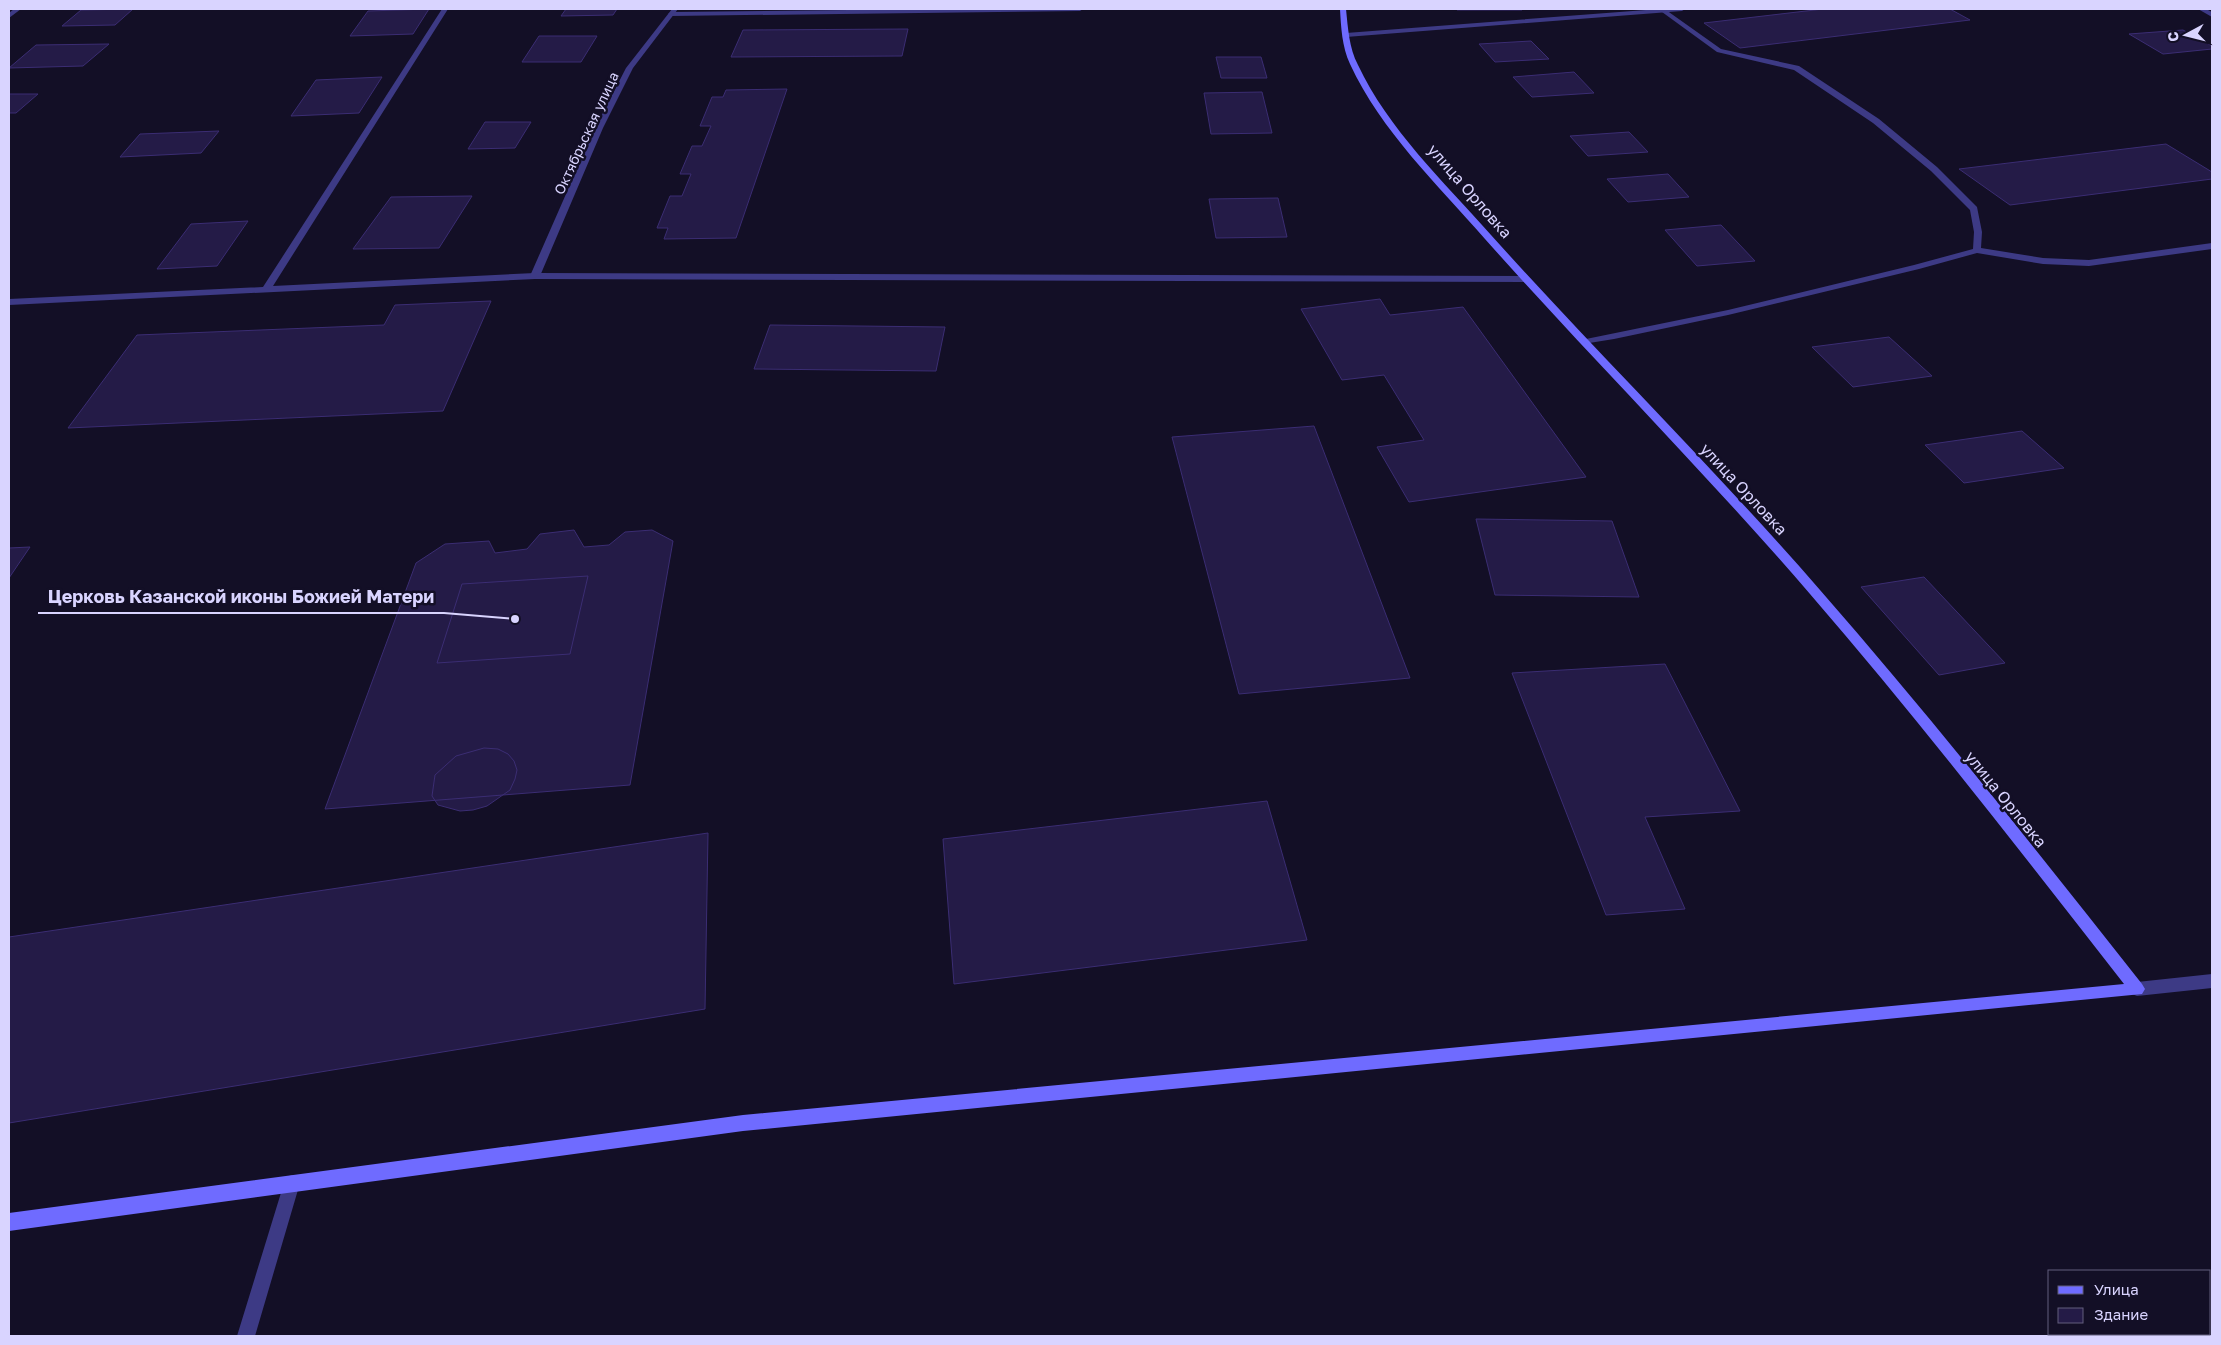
<svg xmlns="http://www.w3.org/2000/svg" width="2221" height="1345" font-family="'Golos Text',sans-serif">
  <style>
    .building { fill: #241b47; stroke: #3b2d73 }
    .lines { fill: none; stroke-linecap: round; stroke-linejoin: round }
    .lane { fill: #3d3a85; fill-rule: evenodd }
    .street { fill: #3d3a85; fill-rule: evenodd }
    .secondary { fill: #6f6bff; fill-rule: evenodd }
    .labels { text-anchor: middle; dominant-baseline: central; stroke-width: 5; stroke-linejoin: round; paint-order: stroke }
    .far-street-label { font-size: 14px; fill: #d9d4ff; stroke: #130f26 }
    .street-label { font-size: 16px; fill: #d9d4ff; stroke: #130f26 }
    .leader { fill: none; stroke: #d9d4ff; stroke-width: 2 }
    .callout-dot { fill: #d9d4ff; stroke: #130f26; stroke-width: 2 }
    .callout-label { font-size: 18px; text-anchor: middle; font-weight: bold; fill: #d9d4ff; stroke: #130f26; stroke-width: 5; stroke-linejoin: round; paint-order: stroke }
  </style>
  <rect width="100%" height="100%" fill="#130f26"/>
  <path class="building" d="M133,9l-18,16 -53,1 19,-16z
    M429,9l-16,25 -63,2 18,-25z
    M566,9h51l-4,6 -52,1z
    M1457,9h64l1,1h-65z
    M1823,9h127l20,11 -230,28 -36,-25z
    M908,29l-6,27 -171,1 12,-27z
    M2183,30l29,16v3l-49,5 -34,-20z
    M539,36h58l-16,26h-59z
    M1531,41l18,18 -54,3 -16,-18z
    M109,44l-26,22 -74,2 27,-23z
    M1216,57h45l6,21h-46z
    M1574,72l20,21 -62,4 -19,-20z
    M382,77l-23,36 -68,3 25,-36z
    M787,89l-51,149 -72,1 4,-11h-11l13,-32h12l9,-22h-11l12,-28h10l9,-20h-11l12,-29h11l3,-7z
    M1262,92l10,41 -61,1 -7,-41z
    M9,94h29l-22,19h-7z
    M485,122h46l-16,26 -47,1z
    M219,131l-18,22 -81,4 20,-23z
    M1629,132l19,20 -60,4 -18,-20z
    M2166,144l46,28v7l-202,26 -51,-36z
    M1668,174l21,23 -61,5 -21,-23z
    M472,196l-33,52 -86,1 38,-52z
    M1278,198l9,39 -71,1 -7,-39z
    M248,221l-31,45 -60,3 34,-45z
    M1721,225l34,36 -58,5 -32,-36z
    M1380,299l10,16 73,-8 123,170 -177,25 -32,-55 47,-7 -40,-65 -42,5 -41,-71z
    M491,301l-48,110 -375,17 69,-93 247,-10 11,-20z
    M770,325l175,2 -9,44 -182,-2z
    M1889,337l43,39 -79,11 -41,-40z
    M1314,426l96,252 -171,16 -67,-257z
    M2022,431l42,37 -100,15 -39,-38z
    M1476,519l136,2 27,76 -144,-2z
    M574,530l10,17 25,-2 16,-13 27,-2 21,11 -43,244 -305,24 91,-246 29,-19 44,-3 6,12 32,-4 13,-15z
    M30,547l-21,31v-30z
    M588,576l-18,78 -133,9 25,-79z
    M1924,577l81,86 -66,12 -78,-88z
    M1665,664l75,147 -95,6 40,92 -79,6 -94,-242z
    M484,748l14,1 10,5 6,7 3,9 -2,9 -5,11 -23,16 -14,4 -13,1 -22,-6 -6,-9 3,-21 21,-19z
    M1267,801l40,139 -353,44 -11,-145z
    M708,833l-3,176 -696,114v-186z"/>
  <g class="lines">
    <path class="lane" d="M442,9h6l-175,277 262,-13 990,3 5,3 -5,3 -990,-3 -526,26v-6l254,-12z
      M936,9h147l-3,2 -409,5 -3,-2 3,-2z
      M1662,10h4l55,39 78,17 80,53 58,48 40,40 5,25 -1,16 62,10 46,2 123,-17v6l-123,17 -46,-2 -66,-11 -58,16 -191,46 -114,24 -31,5 -2,-2 5,-3 142,-29 186,-45 59,-16 1,-17 -4,-22 -39,-39 -58,-48 -79,-53 -77,-18 -55,-40z
      M292,1175l6,2 2,6 -45,153h-18l47,-153 2,-6z"/>
    <path class="street" d="M14,9h7l-12,9v-5z
      M672,9h6l-45,59 -30,60 -63,148 -8,2 -2,-2 65,-148 31,-60z
      M1659,9h26l-3,2 -336,26 -3,-2 3,-2z
      M2198,9h8l6,3v5z
      M2212,974v14l-75,8 -5,-2 -3,-5 3,-5 5,-2z"/>
    <path class="secondary" d="M1340,9h6c2,19 3,39 12,56 30,64 86,117 133,170 108,120 223,233 329,355 112,128 217,261 322,394l3,5 -3,5 -1399,137 -734,100v-18l734,-98 1381,-131c-103,-132 -205,-264 -314,-390 -105,-122 -218,-235 -325,-355 -47,-54 -104,-108 -135,-175 -8,-17 -9,-37 -10,-55z"/>
  </g>
  <g class="labels">
    <g class="far-street-label">
      <text transform="translate(586 133) rotate(-65)">Октябрьская улица</text>
    </g>
    <g class="street-label">
      <text transform="translate(1470 191) rotate(49)">улица Орловка</text>
      <text transform="translate(1744 489) rotate(47)">улица Орловка</text>
      <text transform="translate(2006 799) rotate(51)">улица Орловка</text>
    </g>
  </g>
  <path class="leader" d="M515 619L444 613H38"/>
  <circle class="callout-dot" cx="515" cy="619" r="5"/>
  <g class="callout-label">
    <text x="241" y="603">Церковь Казанской иконы Божией Матери</text>
  </g>
  <rect width="2221" height="1345" fill="none" stroke="#d9d4ff" stroke-width="20"/>
  <rect x="2048" y="1270" width="162" height="65" fill="#130f26" stroke="#625e7d"/>
  <rect x="2058" y="1286" width="25" height="8" fill="#6f6bff" stroke="#625e7d"/>
  <text x="2094" y="1295" font-size="15" fill="#d9d4ff">Улица</text>
  <rect x="2058" y="1308" width="25" height="15" fill="#241b47" stroke="#625e7d"/>
  <text x="2094" y="1320" font-size="15" fill="#d9d4ff">Здание</text>
  <g transform="translate(2186 35) rotate(263)" stroke="#130f26" stroke-width="4" paint-order="stroke">
  <path d="M0-4L9 19L0 12L-9 19Z" fill="#d9d4ff"/>
  <text y="-8" font-size="14" font-weight="bold" text-anchor="middle" fill="#d9d4ff">С</text>
  </g>
</svg>
